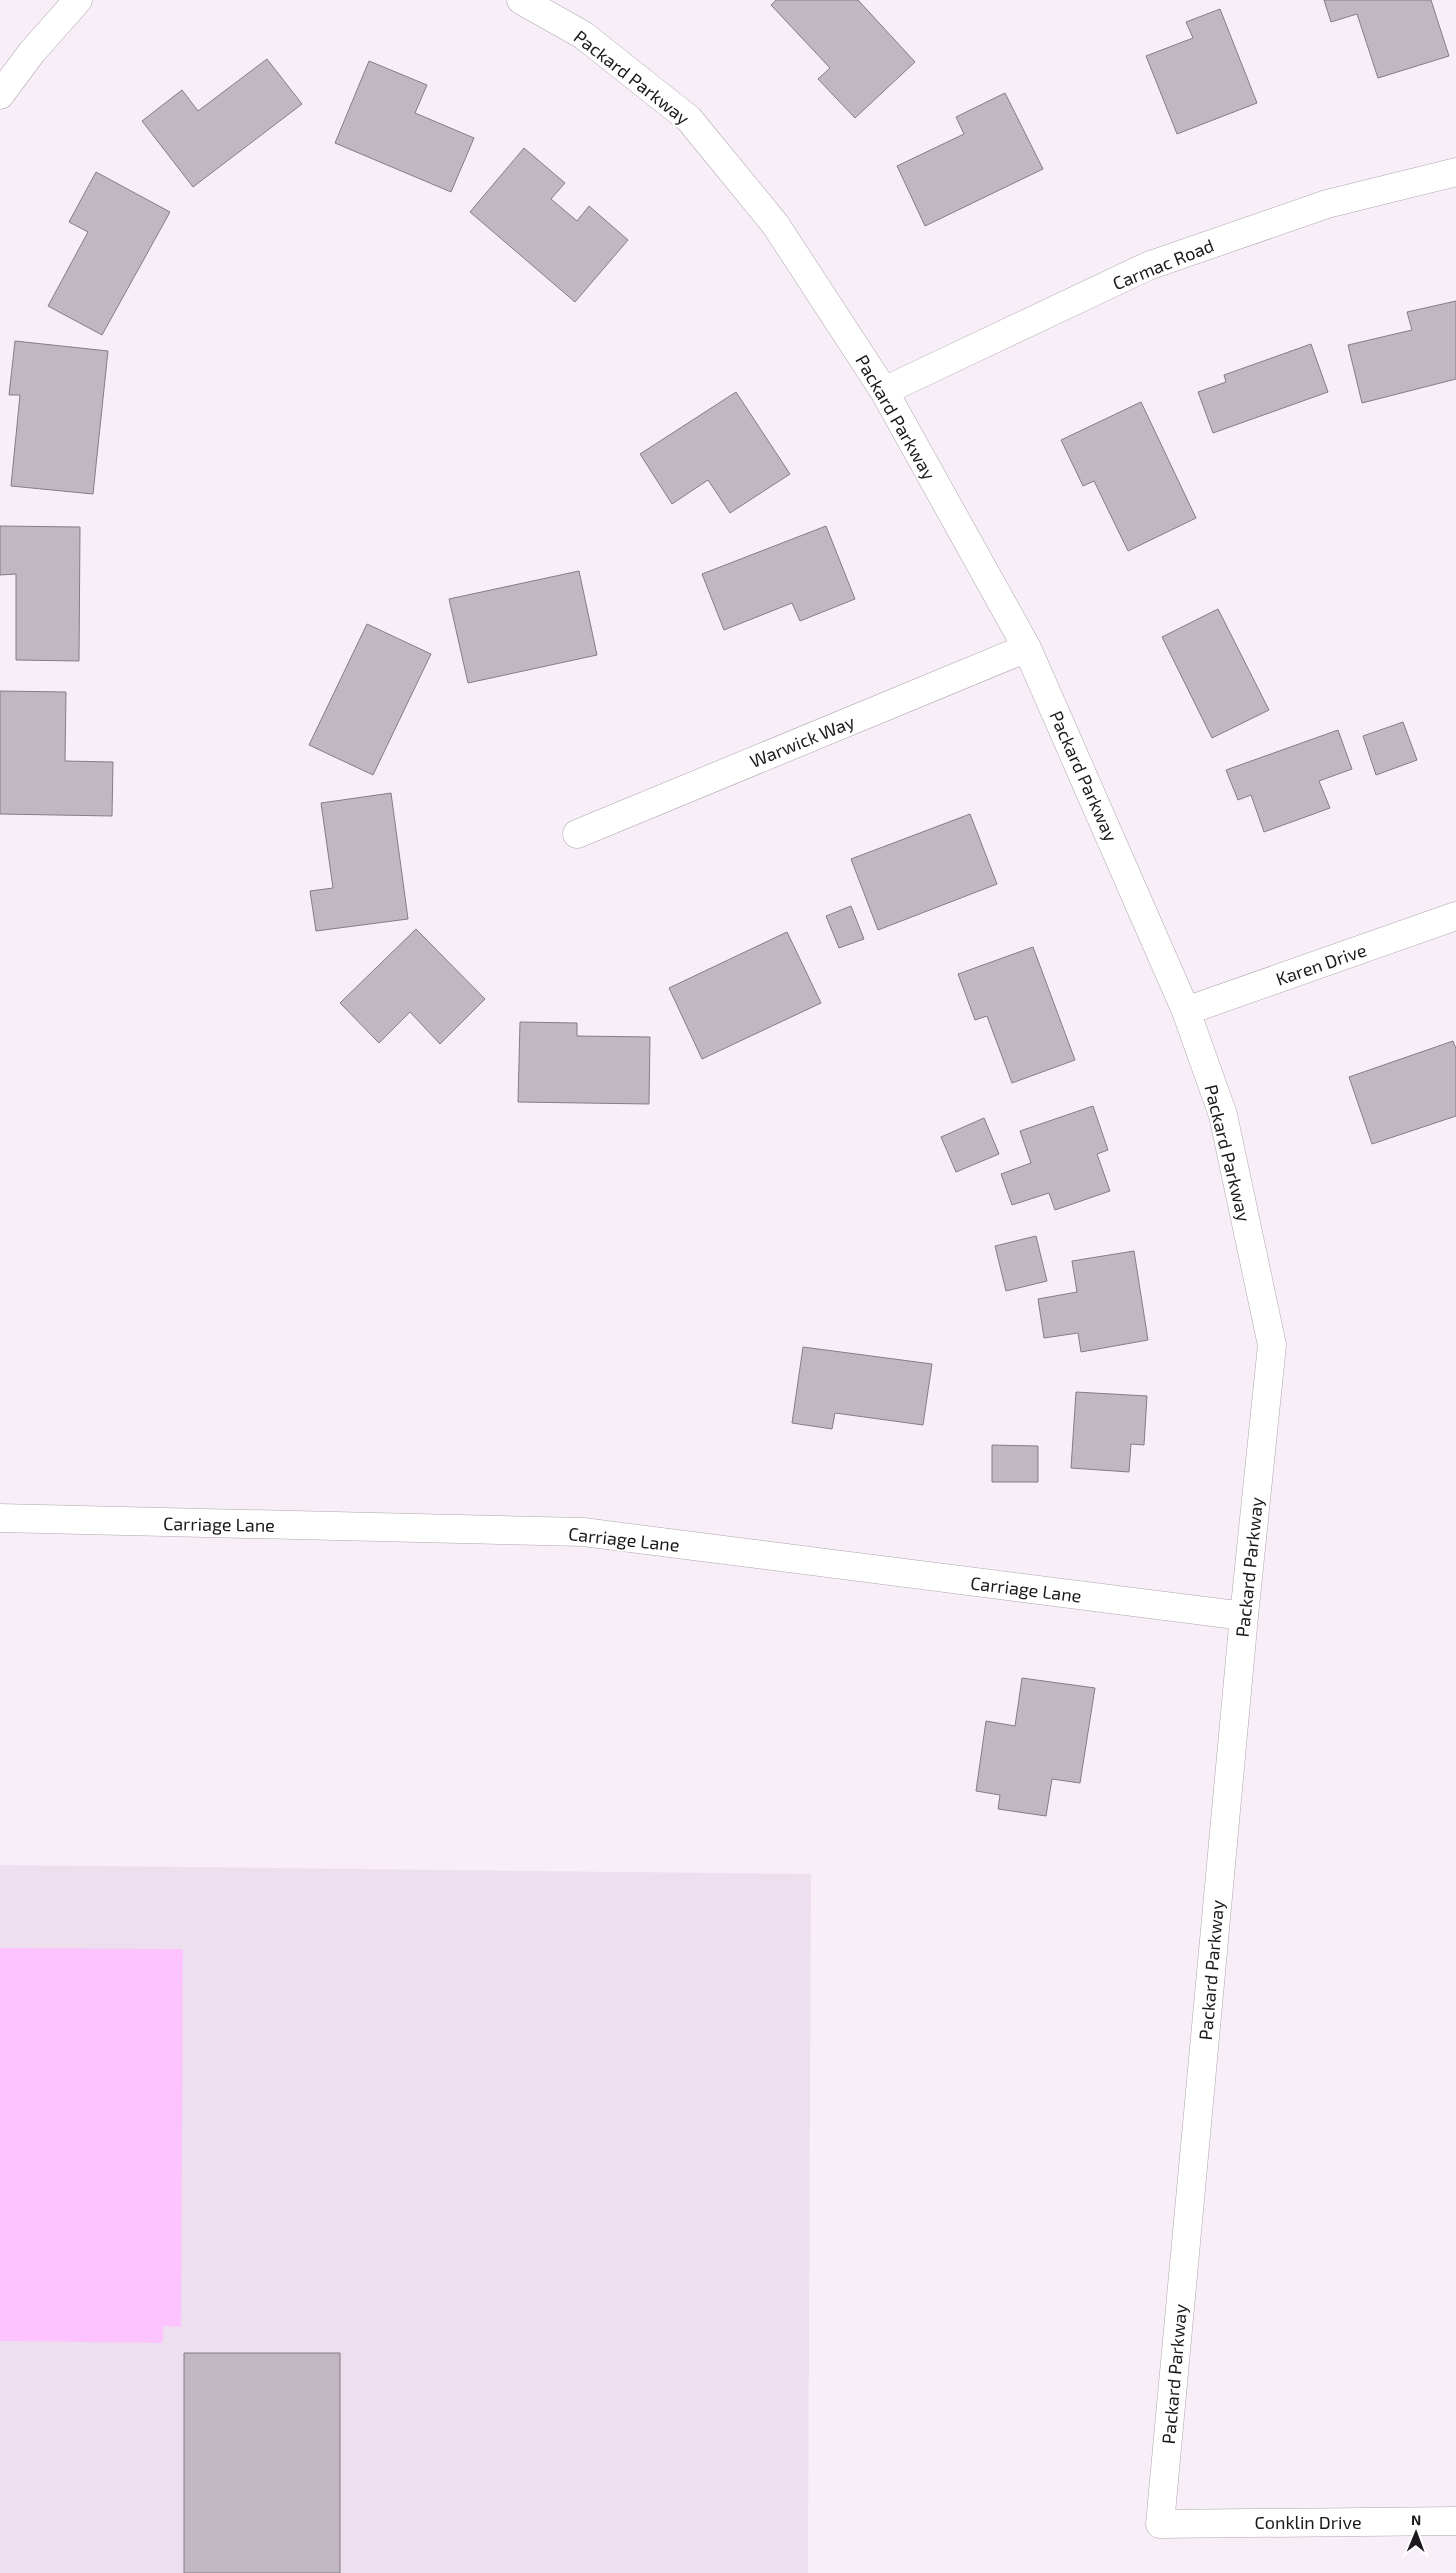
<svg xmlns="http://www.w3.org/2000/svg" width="1456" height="2573" font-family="'Exo 2',sans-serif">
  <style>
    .built { fill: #eedfef }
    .green { fill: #fcc3fe }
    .building { fill: #c0b7c0; stroke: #857d85 }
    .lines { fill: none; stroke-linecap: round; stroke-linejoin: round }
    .minor-casing { stroke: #aea6af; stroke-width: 29 }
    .minor { stroke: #fff; stroke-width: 28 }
    .labels { text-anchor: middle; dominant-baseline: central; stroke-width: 4; stroke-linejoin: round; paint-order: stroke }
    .street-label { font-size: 18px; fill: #1c191c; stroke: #fff }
  </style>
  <rect width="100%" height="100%" fill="#f8eef8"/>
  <path class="built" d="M0,1865l811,9 -3,699h-808z"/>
  <path class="green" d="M0,1948l183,1 -2,378 -18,-1v17l-163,-2z"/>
  <path class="building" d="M776,0h82l57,62 -60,56 -37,-39 12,-11 -59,-63z
    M1324,0h107l18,56 -71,22 -21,-64 -26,8z
    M1220,9l37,94 -80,31 -31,-78 47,-18 -7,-16z
    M267,59l35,45 -109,83 -51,-66 40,-31 16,21z
    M369,61l58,24 -12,28 59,25 -23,54 -116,-49z
    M1005,93l38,76 -118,57 -28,-60 67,-32 -8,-17z
    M524,148l41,35 -14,16 26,22 12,-15 39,34 -53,62 -105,-90z
    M96,172l74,40 -68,123 -54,-29 40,-74 -19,-10z
    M1456,301v78l-94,24 -14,-58 64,-15 -5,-18z
    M15,341l93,10 -15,143 -82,-8 9,-91h-11z
    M1311,344l17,48 -115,41 -15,-41 28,-10 -2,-7z
    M736,392l54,82 -60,39 -22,-33 -36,24 -32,-50z
    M1141,402l55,116 -68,33 -34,-70 -11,5 -22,-46z
    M0,526l80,1 -1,134 -63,-1v-86l-16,1z
    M826,526l29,73 -55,22 -8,-18 -68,27 -22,-56z
    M579,571l18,84 -129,28 -19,-84z
    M1218,609l51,101 -57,28 -50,-101z
    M367,624l64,30 -58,121 -64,-30z
    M0,691l66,1 -1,69 48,1 -1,54 -112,-2z
    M1403,722l14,38 -41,15 -13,-39z
    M1338,730l14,39 -33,12 11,27 -66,24 -13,-37 -13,5 -12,-30z
    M391,793l17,126 -92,12 -6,-40 23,-3 -12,-85z
    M970,814l27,70 -119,46 -27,-71z
    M851,906l13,33 -25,9 -13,-32z
    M416,929l69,70 -45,45 -30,-32 -31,31 -39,-40z
    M787,932l34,71 -119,56 -33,-71z
    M1033,947l42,113 -63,23 -25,-67 -12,4 -17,-46z
    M520,1022l57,1v13l73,1 -1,67 -131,-2z
    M1453,1041l3,8v67l-84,28 -23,-67z
    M1093,1106l15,44 -11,4 13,37 -55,19 -6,-17 -37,12 -11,-31 30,-11 -11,-32z
    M984,1118l15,36 -43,18 -15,-35z
    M1036,1236l11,45 -41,10 -11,-45z
    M1134,1251l14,89 -67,12 -3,-19 -34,5 -6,-39 39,-7 -5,-31z
    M803,1347l129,17 -9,61 -88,-12 -3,16 -40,-6z
    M1076,1392l71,4 -3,49 -13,-1 -2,28 -58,-4z
    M992,1445l46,1v36h-46z
    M1022,1678l73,10 -15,95 -28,-4 -6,37 -48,-7 2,-14 -24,-4 10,-70 29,5z
    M184,2353h156v220h-156z"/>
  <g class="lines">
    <defs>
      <path id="minor" d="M521,0l62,35 106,84 86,105 109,167 143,257 159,363 37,104 49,230 -28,271 -84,908 296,-3
        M0,95l32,-43 46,-52
        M884,391l264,-125 179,-62 129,-32
        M577,834l450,-186
        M1186,1011l270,-95
        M0,1518l583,14 661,84"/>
    </defs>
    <use href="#minor" class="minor-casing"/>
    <use href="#minor" class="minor"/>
  </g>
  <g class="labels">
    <g class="street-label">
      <text transform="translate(632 77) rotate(38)">Packard Parkway</text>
      <text transform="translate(1163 264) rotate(-22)">Carmac Road</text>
      <text transform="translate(896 417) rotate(60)">Packard Parkway</text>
      <text transform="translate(802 741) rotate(-22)">Warwick Way</text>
      <text transform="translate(1084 776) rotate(66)">Packard Parkway</text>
      <text transform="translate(1321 964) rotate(-19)">Karen Drive</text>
      <text transform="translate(1228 1153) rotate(76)">Packard Parkway</text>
      <text transform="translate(219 1524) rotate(1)">Carriage Lane</text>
      <text transform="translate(624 1539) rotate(6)">Carriage Lane</text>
      <text transform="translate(1249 1567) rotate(-84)">Packard Parkway</text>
      <text transform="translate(1026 1589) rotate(7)">Carriage Lane</text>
      <text transform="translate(1211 1970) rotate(-85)">Packard Parkway</text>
      <text transform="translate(1174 2374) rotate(-85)">Packard Parkway</text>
      <text x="1308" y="2522">Conklin Drive</text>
    </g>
  </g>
  <g transform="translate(1416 2533) rotate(1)" stroke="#ffffff" stroke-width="4" paint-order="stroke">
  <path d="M0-4L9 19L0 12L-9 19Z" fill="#1c191c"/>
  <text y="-8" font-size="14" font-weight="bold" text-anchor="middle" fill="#1c191c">N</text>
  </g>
</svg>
